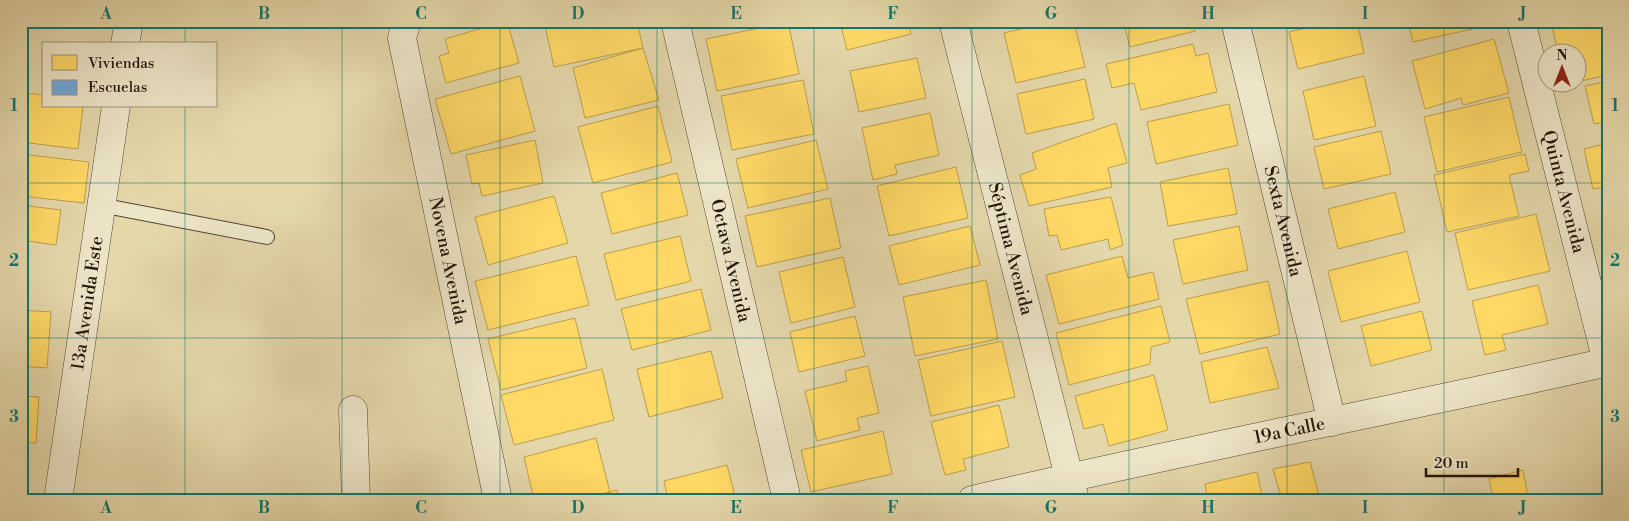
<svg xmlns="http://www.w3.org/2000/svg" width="1629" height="521" font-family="'Libre Bodoni',serif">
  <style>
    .homes { fill: #ffd966; stroke: #bd9e4b }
    .schools { fill: #6fa8dc; stroke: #587c9e }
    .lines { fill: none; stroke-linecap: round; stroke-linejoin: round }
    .lane-casing { stroke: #534634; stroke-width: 16 }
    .street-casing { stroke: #534634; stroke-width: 29 }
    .lane { stroke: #ede5c8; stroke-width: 14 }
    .street { stroke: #ede5c8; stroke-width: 28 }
    .grid { fill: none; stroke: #0f766e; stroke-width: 1; stroke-opacity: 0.55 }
    .labels { text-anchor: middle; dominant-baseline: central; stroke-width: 5; stroke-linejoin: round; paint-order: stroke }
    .street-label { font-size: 18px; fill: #23150c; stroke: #ede5c8 }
    .neatline { fill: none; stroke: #0f766e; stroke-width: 2 }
    .grid-label { font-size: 16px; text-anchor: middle; font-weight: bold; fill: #0f766e }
  </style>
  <rect width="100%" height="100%" fill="#e4d7aa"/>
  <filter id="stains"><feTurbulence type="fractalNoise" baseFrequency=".004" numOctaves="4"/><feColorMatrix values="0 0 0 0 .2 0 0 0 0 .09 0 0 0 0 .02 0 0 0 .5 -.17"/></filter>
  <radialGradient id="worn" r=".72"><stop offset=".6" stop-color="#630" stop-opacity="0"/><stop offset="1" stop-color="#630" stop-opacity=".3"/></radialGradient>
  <path class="homes" d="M507,21l12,42 -73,20 -7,-27 10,-3 -4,-14z
    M544,21h93l6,27 -89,19z
    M700,21h36l-34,8z
    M840,21h68l3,13 -64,16z
    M1055,21h19l11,46 -69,16 -12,-50z
    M1123,21h69l3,10 -65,16z
    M1335,21h22l7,32 -66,16 -9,-37z
    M1408,21h67l2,7 -64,14z
    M1572,21h36v54l-32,7v-30h-18l-6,-26z
    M788,22l11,52 -82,17 -11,-52z
    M1494,39l15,54 -46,12 -2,-7 -36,11 -13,-48z
    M1193,44l3,12 12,-3 9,39 -76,18 -7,-27 -22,5 -6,-24z
    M643,48l16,52 -74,18 -12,-50z
    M917,58l9,40 -67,14 -9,-41z
    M520,76l15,55 -84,23 -16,-55z
    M1364,76l12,50 -62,14 -11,-49z
    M1085,79l9,40 -68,15 -9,-40z
    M803,80l11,54 -82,16 -11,-54z
    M1608,81v40l-14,3 -9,-38z
    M25,93l19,2v11h39l-5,43 -57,-7z
    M1509,97l13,55 -85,20 -13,-55z
    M1229,104l9,41 -82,19 -9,-42z
    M658,106l14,56 -79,21 -15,-56z
    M930,113l9,42 -44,10 2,9 -24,6 -11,-52z
    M1116,123l11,40 -19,5 4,19 -83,19 -9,-31 16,-6 -4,-16z
    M1381,131l10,43 -67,15 -10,-42z
    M535,140l8,43 -61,13 -3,-13 -7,1 -6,-29z
    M816,140l12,49 -80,19 -12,-49z
    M1608,143v43l-15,3 -9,-40z
    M21,154l68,8 -5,41 -63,-7z
    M1525,154l4,17 -20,4 10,41 -72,16 -13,-57z
    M956,167l12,51 -79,18 -12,-50z
    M1228,168l9,46 -69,12 -8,-44z
    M677,173l11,42 -76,19 -11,-41z
    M1395,192l10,40 -67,17 -10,-40z
    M554,196l14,47 -80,22 -13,-48z
    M1111,197l12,48 -13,5 -2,-11 -47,11 -4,-15 -8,1 -5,-27z
    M830,198l11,50 -84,19 -12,-51z
    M21,205l40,5 -5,35 -35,-5z
    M1608,205v30l-6,-28z
    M1536,214l14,57 -82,19 -13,-57z
    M970,226l10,39 -81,20 -10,-39z
    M1239,226l9,44 -65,14 -10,-44z
    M680,236l11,45 -75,19 -12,-46z
    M1407,251l13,51 -79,20 -13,-51z
    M576,256l13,49 -101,25 -13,-49z
    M1122,256l6,22 25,-6 6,27 -100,25 -13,-49z
    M843,257l12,50 -64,16 -12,-51z
    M986,280l12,59 -83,17 -12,-59z
    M1268,281l12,53 -80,20 -14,-55z
    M1538,285l10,39 -46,11 4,15 -21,5 -13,-54z
    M701,289l10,41 -79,20 -11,-41z
    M1161,306l9,36 -19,5 -1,17 -81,21 -13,-52z
    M21,310l30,2 -4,56 -26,-2z
    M1422,311l10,39 -61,16 -10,-40z
    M855,316l10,40 -66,16 -9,-40z
    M575,318l12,50 -86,22 -13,-51z
    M1002,341l13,56 -84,19 -13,-56z
    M1267,347l12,41 -69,15 -9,-41z
    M711,351l12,47 -74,19 -12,-48z
    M868,366l11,47 -22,5 3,12 -43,11 -12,-50 42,-10 -2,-10z
    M602,369l12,51 -100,25 -13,-50z
    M1154,375l14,55 -59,16 -6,-22 -19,5 -9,-33z
    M21,396l18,1 -3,46 -15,-1z
    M999,405l10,42 -46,12 3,11 -21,5 -14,-53z
    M883,431l9,43 -81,18 -10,-42z
    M596,438l14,54 -32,8h-44l-10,-43z
    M1310,462l10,38h-38l-9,-31z
    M727,465l9,35h-68l-4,-19z
    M1523,470l5,26 -20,4h-15l-4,-21z
    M1257,472l6,28h-55l-3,-16z
    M617,490l2,10h-41l32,-8z"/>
  <path class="schools" d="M307,21h34l-1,5z"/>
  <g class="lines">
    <defs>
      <path id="lane" d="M100,205l167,32"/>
      <g id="street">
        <path id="s1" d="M407,21l-5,17 96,462"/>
        <path id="s2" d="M675,21l112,479"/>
        <path id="s3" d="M953,21l122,479"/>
        <path id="s4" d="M1235,21l97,401"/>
        <path id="s5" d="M1521,21l87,345"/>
        <path d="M125,44l4,-23"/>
        <path d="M353,410l3,90"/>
        <path id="s6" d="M58,500l58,-394"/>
        <path id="s7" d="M972,500c211,-50 424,-90 636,-138"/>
      </g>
    </defs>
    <use href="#lane" class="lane-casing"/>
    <use href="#street" class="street-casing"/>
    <use href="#lane" class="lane"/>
    <use href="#street" class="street"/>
  </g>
  <path class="grid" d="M185,21v23M342,21v479M500,21v479M657,21v479M814,21v479M972,21v479M1129,21v479M1287,21v479M1444,21v479M185,106v394M21,183h1587M21,338h1587"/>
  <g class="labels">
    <g class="street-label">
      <text stroke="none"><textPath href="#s5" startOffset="176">Quinta Avenida</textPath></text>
      <text stroke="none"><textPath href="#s4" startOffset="206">Sexta Avenida</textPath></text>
      <text stroke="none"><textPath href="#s3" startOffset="235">Séptima Avenida</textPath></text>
      <text stroke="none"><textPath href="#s1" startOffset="245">Novena Avenida</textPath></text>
      <text stroke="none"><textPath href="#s2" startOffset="246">Octava Avenida</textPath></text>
      <text stroke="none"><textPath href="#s6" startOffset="199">13a Avenida Este</textPath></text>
      <text stroke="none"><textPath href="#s7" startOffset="325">19a Calle</textPath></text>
    </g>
  </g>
  <rect width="1629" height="521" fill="none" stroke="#e4d7aa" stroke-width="55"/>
  <rect x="42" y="42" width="175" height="65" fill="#ede5c8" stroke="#9c927d"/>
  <rect x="52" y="55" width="25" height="15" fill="#ffd966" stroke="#9c927d"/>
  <text x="88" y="68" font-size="15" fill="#23150c">Viviendas</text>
  <rect x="52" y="80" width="25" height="15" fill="#6fa8dc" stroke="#9c927d"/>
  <text x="88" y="92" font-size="15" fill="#23150c">Escuelas</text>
  <g transform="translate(1562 68)"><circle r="24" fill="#ede5c8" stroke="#9c927d"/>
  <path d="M0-4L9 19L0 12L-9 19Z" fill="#8f2418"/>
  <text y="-8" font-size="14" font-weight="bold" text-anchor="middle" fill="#23150c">N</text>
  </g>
  <path d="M1426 468v8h92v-8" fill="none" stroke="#23150c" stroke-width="2.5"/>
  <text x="1434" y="468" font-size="15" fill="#23150c" stroke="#ede5c8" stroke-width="4" paint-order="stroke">20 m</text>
  <rect x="28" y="28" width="1574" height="466" class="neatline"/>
  <g class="grid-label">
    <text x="106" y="19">A</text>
    <text x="264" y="19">B</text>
    <text x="421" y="19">C</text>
    <text x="578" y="19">D</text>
    <text x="736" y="19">E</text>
    <text x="893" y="19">F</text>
    <text x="1051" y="19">G</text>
    <text x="1208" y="19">H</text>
    <text x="1365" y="19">I</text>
    <text x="1523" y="19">J</text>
    <text x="14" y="111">1</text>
    <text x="1615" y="111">1</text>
    <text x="14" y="266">2</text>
    <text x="1615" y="266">2</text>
    <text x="14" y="422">3</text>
    <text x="1615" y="422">3</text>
    <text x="106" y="513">A</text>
    <text x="264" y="513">B</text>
    <text x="421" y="513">C</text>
    <text x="578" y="513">D</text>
    <text x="736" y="513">E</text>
    <text x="893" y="513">F</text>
    <text x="1051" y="513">G</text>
    <text x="1208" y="513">H</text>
    <text x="1365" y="513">I</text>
    <text x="1523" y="513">J</text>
  </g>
  <rect width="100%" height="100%" filter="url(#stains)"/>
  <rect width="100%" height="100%" fill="url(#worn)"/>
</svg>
